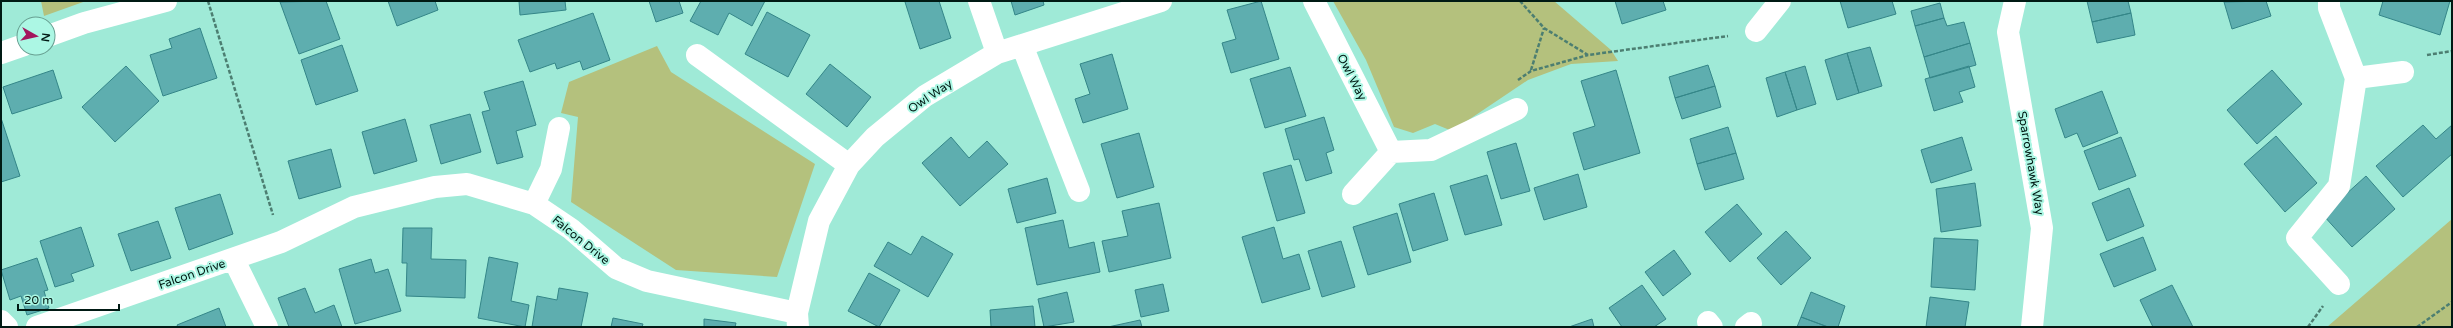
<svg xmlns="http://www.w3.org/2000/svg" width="2453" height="328" font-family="'Varela Round',sans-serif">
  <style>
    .green { fill: #b4c17d }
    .building { fill: #5eaeaf; stroke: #348688 }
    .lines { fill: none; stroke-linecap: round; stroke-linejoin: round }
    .path { stroke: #4c7e71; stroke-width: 2.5; stroke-dasharray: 4 2; stroke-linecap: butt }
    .minor { stroke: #fff; stroke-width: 22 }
    .labels { text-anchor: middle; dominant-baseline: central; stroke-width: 4; stroke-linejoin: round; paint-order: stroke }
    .street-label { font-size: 12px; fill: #001a14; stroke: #acf7e4 }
  </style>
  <rect width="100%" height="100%" fill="#9fead7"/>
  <path class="green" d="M41,1h45l-42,15z
    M1333,1h221l57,49 7,11 -47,3 -43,16 -76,51 -17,-7 -22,9 -19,-6 -28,-67z
    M657,46l14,26 144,92 -38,113 -101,-7 -105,-68 7,-85 -17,-4 8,-31z
    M2452,219v108h-125z"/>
  <path class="building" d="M326,1l14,38 -41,15 -19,-52z
    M388,1h47l3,9 -41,16z
    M519,1h46l1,9 -46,5z
    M649,1h30l4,12 -27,9z
    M701,1h64l-13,25 -23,-13 -11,22 -28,-14z
    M908,1h31l12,37 -31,11 -15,-47z
    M1011,1h32l1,4 -29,10z
    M1261,1l18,58 -48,14 -9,-30 14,-4 -9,-29z
    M1615,1h48l3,9 -44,14z
    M1840,1h52l4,13 -48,14z
    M2087,1h41l3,12 -39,9z
    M2266,1l5,15 -39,13 -8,-27z
    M2383,1h67l-10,34 -61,-20z
    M1940,3l4,15 -29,8 -4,-15z
    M767,12l43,23 -22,42 -43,-23z
    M593,13l17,47 -27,10 -3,-9 -23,8 -2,-6 -25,9 -12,-32z
    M2131,13l4,22 -38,8 -5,-21z
    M1944,18l3,8 17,-4 6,21 -46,14 -9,-31z
    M200,28l17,50 -54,18 -13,-41 22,-7 -3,-9z
    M1970,43l6,22 -46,13 -6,-21z
    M342,45l16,46 -42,14 -15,-45z
    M1870,47l12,39 -23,7 -12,-40z
    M1847,53l12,40 -22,7 -12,-40z
    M1112,54l16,55 -45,14 -8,-24 15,-5 -10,-30z
    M830,64l41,33 -24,30 -41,-33z
    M1708,65l7,21 -40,12 -6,-21z
    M126,66l33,35 -44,41 -33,-35z
    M1805,66l11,38 -19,6 -12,-38z
    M1969,66l6,21 -16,5 4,10 -29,9 -9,-32z
    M1290,67l16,49 -41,12 -15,-49z
    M53,70l9,28 -50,16 -9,-27z
    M1616,70l24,83 -56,17 -11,-37 22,-7 -14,-45z
    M2272,70l30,34 -45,40 -30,-34z
    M1785,72l12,38 -20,7 -11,-39z
    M523,81l13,44 -20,6 7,26 -26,7 -15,-52 8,-2 -6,-18z
    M1715,86l6,21 -39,12 -7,-21z
    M2102,91l16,42 -35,14 -6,-14 -12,5 -10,-29z
    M470,114l11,38 -40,12 -11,-39z
    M1324,117l10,33 -8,3 6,20 -26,8 -7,-22 -5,1 -9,-31z
    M1,118l19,58 -19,6z
    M405,119l12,42 -43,13 -12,-42z
    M2423,125l13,14 16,-14v29l-49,43 -27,-31z
    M1728,127l8,26 -39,11 -7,-25z
    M1139,133l15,54 -37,11 -16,-54z
    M2276,136l41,47 -32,29 -41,-48z
    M951,137l18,21 18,-17 21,23 -48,42 -38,-43z
    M1962,137l10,33 -41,13 -10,-33z
    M2121,137l15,39 -37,14 -15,-39z
    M1516,143l14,48 -29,8 -14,-47z
    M331,149l10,38 -42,12 -11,-38z
    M1736,153l8,26 -39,11 -8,-26z
    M1291,165l14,48 -28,8 -14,-48z
    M1578,174l9,33 -43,13 -10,-32z
    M1487,175l15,50 -37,10 -15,-49z
    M2366,176l29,33 -43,38 -29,-32z
    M1047,178l9,35 -39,10 -9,-34z
    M1975,183l6,43 -40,6 -5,-43z
    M2129,188l15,38 -37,15 -15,-38z
    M1434,193l14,47 -35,11 -14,-47z
    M220,194l13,40 -44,16 -14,-42z
    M1159,203l12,55 -62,14 -7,-31 26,-5 -6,-25z
    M1737,204l25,30 -32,28 -25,-30z
    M1397,213l14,49 -43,13 -15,-48z
    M1063,220l6,28 25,-6 6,30 -63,13 -12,-57z
    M158,221l13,37 -40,13 -13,-37z
    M81,227l13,39 -23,8 3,7 -19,6 -15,-46z
    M1274,227l9,32 16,-5 11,35 -48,14 -20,-66z
    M403,228h29l-1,31 35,1 -1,38 -59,-2 1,-33h-5z
    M1786,231l25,27 -30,27 -24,-27z
    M922,236l31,18 -25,43 -54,-31 14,-24 23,13z
    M2143,237l13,33 -42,17 -14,-33z
    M1934,238l44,2 -3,50 -44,-3z
    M1341,241l14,46 -33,10 -14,-46z
    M1674,250l17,24 -28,22 -18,-24z
    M489,257l29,6 -7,38 18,4 -4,22 -47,-9z
    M37,258l11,32 -4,1 5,17 -22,7 -6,-19 -11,4 -9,-30z
    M371,259l4,14 13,-4 13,42 -46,13 -16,-55z
    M869,273l31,17 -21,37 -31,-16z
    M1163,284l6,27 -28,6 -6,-27z
    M1642,285l24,34 -12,8h-32l-13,-19z
    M2172,285l21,42h-40l-13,-27z
    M305,288l10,25 19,-8 8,22h-53l-11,-29z
    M559,288l29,5 -7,34h-49l5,-31 20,4z
    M1067,292l7,30 -30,5 -6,-28z
    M1811,292l34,14 -7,21h-10l-27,-10z
    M1930,297l39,5 -4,25h-39z
    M1033,306l2,21h-44l-1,-17z
    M219,308l7,19h-48l-1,-2z
    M1801,317l27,10h-31z
    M613,318l30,6 -1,3h-31z
    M704,319l32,4 -1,4h-31z
    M1592,319l2,8h-25z
    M1140,320l2,7h-34z"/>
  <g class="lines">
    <path class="path" d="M208,1l65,214
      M1520,1l24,27 44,27 140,-19
      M2427,55l25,-4
      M1531,70l13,-42
      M1518,80l13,-9 57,-16
      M2308,327l15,-21
      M2417,327l35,-25"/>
    <path class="minor" d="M979,1l18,52
      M1314,1l77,151 40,-2 86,-41
      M2015,1l-7,31 34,196 -10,99
      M2329,1v7l27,70
      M1756,31l24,-30
      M48,36l36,-13 82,-22
      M1022,45l57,146
      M1,53l23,-8
      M697,55l152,110
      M1353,194l38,-42
      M534,204l17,-35 8,-41
      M234,260l33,67
      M2339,284l-42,-46 42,-52 17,-108 47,-6
      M1,321l6,6
      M1708,322l4,5
      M37,327l244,-85 73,-35 81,-20 32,-3 67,20 37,25 45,39 31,13 150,32
      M798,327l-1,-14 22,-92 30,-56 26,-28 50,-41 72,-43 164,-52
      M1746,327l5,-4"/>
  </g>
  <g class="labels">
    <g class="street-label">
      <text transform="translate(1352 77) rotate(63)">Owl Way</text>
      <text transform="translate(930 96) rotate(-34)">Owl Way</text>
      <text transform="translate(2031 163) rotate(80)">Sparrowhawk Way</text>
      <text transform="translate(581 240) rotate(39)">Falcon Drive</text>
      <text transform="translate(192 274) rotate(-19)">Falcon Drive</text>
    </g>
  </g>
  <rect width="2453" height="328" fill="none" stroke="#001a14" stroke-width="4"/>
  <g transform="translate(36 36) rotate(98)"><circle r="19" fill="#acf7e4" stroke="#679f91"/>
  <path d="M0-3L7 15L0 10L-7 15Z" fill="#a3165d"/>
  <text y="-6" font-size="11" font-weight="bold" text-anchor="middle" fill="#001a14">N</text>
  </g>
  <path d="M18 304v6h101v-6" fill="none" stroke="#001a14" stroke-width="2"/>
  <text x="24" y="304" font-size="12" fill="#001a14" stroke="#acf7e4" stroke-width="3" paint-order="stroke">20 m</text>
</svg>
